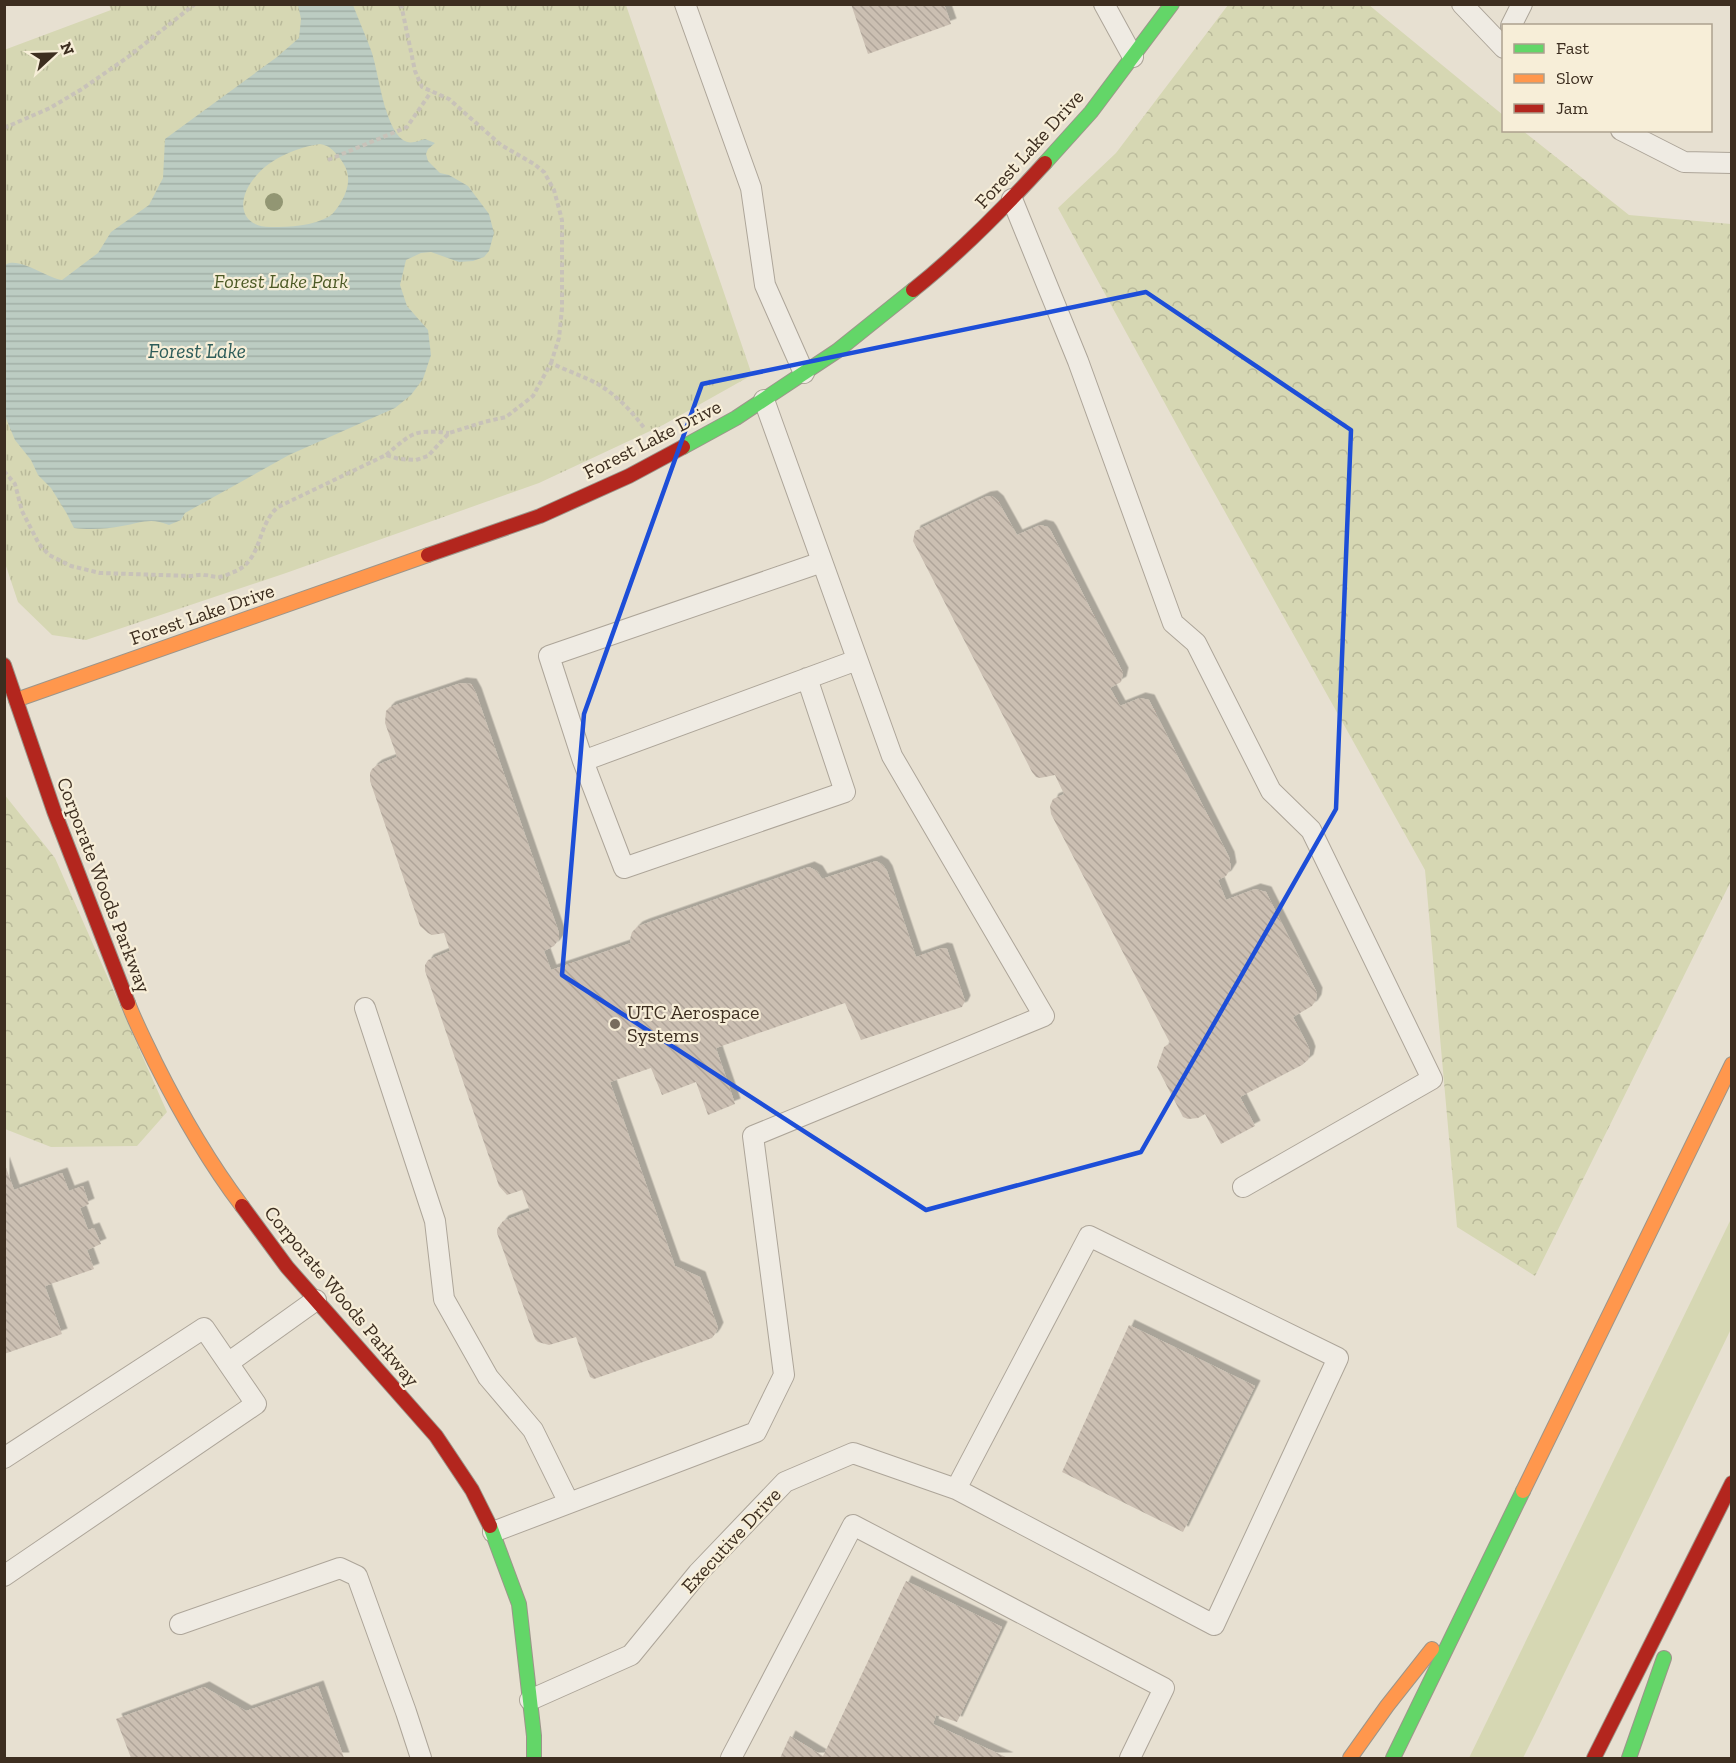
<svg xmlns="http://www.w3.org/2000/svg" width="1736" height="1763" font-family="'Zilla Slab',serif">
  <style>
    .grass { fill: #d6d7b3 }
    .forest { fill: url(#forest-crowns) }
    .park { fill: url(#park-tufts) }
    .water { fill: url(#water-rules); fill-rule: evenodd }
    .building { fill: url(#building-back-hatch); filter: url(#shadow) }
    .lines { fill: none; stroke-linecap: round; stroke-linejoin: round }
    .lane-casing { stroke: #ada599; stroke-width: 22 }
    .fast-casing { stroke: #9c958a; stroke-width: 16 }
    .slow-casing { stroke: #9c958a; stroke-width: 16 }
    .jam-casing { stroke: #9c958a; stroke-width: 16 }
    .path { stroke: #c8c2b9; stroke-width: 4; stroke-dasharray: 4.5 3; stroke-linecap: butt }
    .lane { stroke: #efebe3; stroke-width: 20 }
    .fast { stroke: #63d668; stroke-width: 14 }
    .slow { stroke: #ff974d; stroke-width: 14 }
    .jam { stroke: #b3261e; stroke-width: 14 }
    .tree { fill: #929673 }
    .marked { fill: none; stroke: #1d4ed8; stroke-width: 4.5; stroke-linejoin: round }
    .poi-dot { fill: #786c5e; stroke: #f7eed8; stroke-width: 2 }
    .labels { text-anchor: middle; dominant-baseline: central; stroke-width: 4.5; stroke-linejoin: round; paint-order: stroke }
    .street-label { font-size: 20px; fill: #3d2e20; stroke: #f7eed8 }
    .park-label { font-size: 20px; font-style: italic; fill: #4d5a26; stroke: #f7eed8 }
    .poi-label { font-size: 20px; fill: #3d2e20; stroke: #f7eed8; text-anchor: start }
    .water-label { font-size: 21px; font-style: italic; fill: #2f5d5a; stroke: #f7eed8 }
  </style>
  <defs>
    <pattern id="forest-crowns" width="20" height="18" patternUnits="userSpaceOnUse" patternTransform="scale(1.5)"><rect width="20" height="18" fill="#d6d7b3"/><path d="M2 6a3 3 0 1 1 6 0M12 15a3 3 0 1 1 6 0" fill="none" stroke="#b9b99a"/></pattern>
    <pattern id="park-tufts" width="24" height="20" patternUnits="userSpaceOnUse" patternTransform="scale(1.5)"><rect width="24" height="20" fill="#d6d7b3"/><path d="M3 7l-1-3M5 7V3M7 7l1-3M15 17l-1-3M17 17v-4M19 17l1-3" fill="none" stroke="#b9b99a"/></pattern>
    <pattern id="water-rules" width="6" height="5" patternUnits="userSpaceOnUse" patternTransform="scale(1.5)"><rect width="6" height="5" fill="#bcccc2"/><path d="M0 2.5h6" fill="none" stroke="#a2b0a6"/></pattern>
    <pattern id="building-back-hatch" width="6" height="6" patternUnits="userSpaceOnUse" patternTransform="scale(1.5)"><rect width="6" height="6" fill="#cbbfb2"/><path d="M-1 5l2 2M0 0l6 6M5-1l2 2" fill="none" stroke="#afa499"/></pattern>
    <filter id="shadow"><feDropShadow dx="5.5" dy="-5.5" stdDeviation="0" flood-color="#0004"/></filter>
  </defs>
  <rect width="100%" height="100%" fill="#e7e0d1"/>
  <path class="grass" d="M1731,1219v110l-196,405 -12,24h-54z"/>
  <path class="forest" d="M1369,5l134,110 1,15 19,1 106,84 102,9v657l-196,395 -78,-49 -32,-357 -234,-419 -133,-243 58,-55 112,-148z
    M4,794l51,64 112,254 -30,34 -86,1 -46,-18z"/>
  <path class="park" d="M109,5h517l126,370 -89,50 -124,58 -253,90 -200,67 -34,-5 -34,-33 -13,-39 -1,-513 107,-40z"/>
  <path class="water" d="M298,5h55c6,16 13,31 19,48 7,22 12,73 31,87 7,5 15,1 22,-1l10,4 -7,6 -2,5 2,7 12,12 9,2 19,11 21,28 5,19 -5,18 -5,6 -11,4 -14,1 -28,-10 -10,1 -15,7 -6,25 7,21 21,24 3,25 -8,24 -12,16 -16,13 -106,47 -104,58 -4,7 -12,5c-19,-8 -28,-2 -47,1 -14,3 -33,4 -48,2l-7,-14 -16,-26 -13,-13 -7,-15 -16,-20 -10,-24v-151c14,-9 41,13 57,15l36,-27 13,-21 38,-27 14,-27 2,-39 112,-82 22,-19 2,-19zM320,144c10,2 12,5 18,12 13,15 13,29 3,46 -3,5 -7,11 -11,14 -17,10 -40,11 -59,11 -34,0 -34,-30 -15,-51 15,-18 42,-29 64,-32z"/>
  <path class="building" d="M851,4h93l7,20 -83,30z
    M992,496l6,5 19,34 23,-10 8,2 3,4 72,142 -2,9 -11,6 10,18 20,-8 9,2 80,157 2,11 -5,8 -8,4 8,20 29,-11 11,3 51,101 -1,7 -4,6 -19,11 15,29 2,6 -2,8 -6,5 -62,32 15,29 -34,18 -16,-30 -7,4 -10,1 -5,-2 -26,-50 7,-20 6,-4 -119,-229 -1,-8 3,-7 11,-5 -9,-19 -15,3 -4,-1 -4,-5 -119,-231 2,-10 70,-34z
    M461,683l10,1 5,9 83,240v6l-5,7 -10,5 7,19 80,-27 -1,-4 2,-7 5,-5 7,-3 165,-57 8,4 5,8 54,-18 7,4 4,6 29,86 26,-9 5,1 18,52 -3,6 -101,33 -16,-37 -129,45 19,56 -27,11 -12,-33 -34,13 -11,-27 -41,14 65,184 25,11 18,51 -3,6 -3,4 -118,41 -4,-2 -14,-40 -27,8 -11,-3 -3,-3 -38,-106v-4l6,-8 27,-10 -8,-21 -15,5 -8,-9 -74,-215v-6l3,-5 22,-9 -6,-18 -12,2 -4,-2 -8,-7 -50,-145v-8l2,-4 5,-4 20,-8 -12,-34 1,-12 4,-4z
    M4,1162l10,28 48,-17 7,18 14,-5 6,18 -9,4 8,22 6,-2 7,16 -14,6 7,19 -49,17 17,48 -58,20z
    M1129,1325l126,61 -72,146 -121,-60z
    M906,1581l96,46 -45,95 -21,-7 -3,9 75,34h-228l10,-22 33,20z
    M318,1686l26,72h-213l-15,-39 88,-32 42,24z"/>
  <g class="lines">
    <defs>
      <path id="lane" d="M685,4l66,184 14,97 39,88
        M1104,4l29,53
        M1462,4l42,44
        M1511,26l11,-22
        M1621,130l63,32 48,1
        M1012,199l66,162 95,262 23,20 75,148 40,39 121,249 -189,108
        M822,562l-273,94 34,105 274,-101
        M583,761l41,107 221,-76 -38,-114
        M365,1008l70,213 9,78 44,78 45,53 36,73
        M228,1363l88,-63
        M4,1458l200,-130 52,76 -252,172
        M493,1532l263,-100 28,-57 -31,-239 291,-120 -152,-260 -128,-356
        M180,1624l160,-56 17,8 49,136 15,46
        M530,1700l101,-45 67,-82 87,-91 68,-29 103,36 258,136 124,-267 -249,-122 -133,253
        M731,1758l122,-233 311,163 -34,70"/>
      <path id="fast" d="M1045,163l46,-51 81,-108
        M683,447l53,-29 101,-67 76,-61
        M490,1526l29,78 15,132v22
        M1393,1758l130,-267
        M1629,1758l35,-100"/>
      <path id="slow" d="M16,700l412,-145
        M128,1003c8,21 18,40 27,59 25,50 53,99 87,144
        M1523,1491l209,-427
        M1350,1758l37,-52 45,-57"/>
      <path id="jam" d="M913,290c48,-38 91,-82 132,-127
        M428,555l112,-39 89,-40 54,-29
        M4,665l50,146 74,192
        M242,1206l45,61 149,169 36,54 18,36
        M1594,1758l138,-275"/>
    </defs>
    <use href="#lane" class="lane-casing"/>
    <use href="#fast" class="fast-casing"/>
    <use href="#slow" class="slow-casing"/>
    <use href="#jam" class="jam-casing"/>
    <path class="path" d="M401,4l14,67 7,16 27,12 52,46 33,19 10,8 10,18 8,30v89l-3,29 -8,25
      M4,128l46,-20 32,-19 46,-32 67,-53
      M328,160l79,-33 24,-35
      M386,455c26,-22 28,-26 63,-22
      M4,471l11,13 7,27 17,33 10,11 22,11 29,7 90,3c5,0 10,-2 14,-1 5,0 9,2 14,2 4,0 9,-2 13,-4 33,-11 24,-46 47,-66l108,-52 13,4 17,1 12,-4 21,-23 35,-11 22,-5 27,-21 18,-33c12,6 26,11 39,17 23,11 40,29 55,49"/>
    <use href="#lane" class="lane"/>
    <use href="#fast" class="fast"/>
    <use href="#slow" class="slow"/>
    <use href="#jam" class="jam"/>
  </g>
  <circle class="tree" cx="274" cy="202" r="9"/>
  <path class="marked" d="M1146,292l205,138 -15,379 -195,343 -215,58 -364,-235 22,-261 118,-330z"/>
  <circle class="poi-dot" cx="615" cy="1024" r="6"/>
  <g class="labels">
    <g class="street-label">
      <text transform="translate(1029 149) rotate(-48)">Forest Lake Drive</text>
      <text transform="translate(652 439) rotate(-27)">Forest Lake Drive</text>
      <text transform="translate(202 614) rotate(-19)">Forest Lake Drive</text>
      <text transform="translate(104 885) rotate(69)">Corporate Woods Parkway</text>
      <text transform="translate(342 1296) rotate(50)">Corporate Woods Parkway</text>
      <text transform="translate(731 1540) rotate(-47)">Executive Drive</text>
    </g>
    <g class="park-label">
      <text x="281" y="281">Forest Lake Park</text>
    </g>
    <g class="poi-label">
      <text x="627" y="1012">UTC Aerospace<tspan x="627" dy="23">Systems</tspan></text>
    </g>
    <g class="water-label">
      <text x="197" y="350">Forest Lake</text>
    </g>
  </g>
  <rect width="1736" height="1763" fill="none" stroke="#3d2e20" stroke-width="12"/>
  <rect x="1502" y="24" width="210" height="108" fill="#f7eed8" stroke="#ada18e" stroke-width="1.5"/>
  <rect x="1514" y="44" width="30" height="9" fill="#63d668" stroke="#ada18e" stroke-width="1.5"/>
  <text x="1556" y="54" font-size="18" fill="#3d2e20">Fast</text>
  <rect x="1514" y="74" width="30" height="9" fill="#ff974d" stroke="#ada18e" stroke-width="1.5"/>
  <text x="1556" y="84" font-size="18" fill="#3d2e20">Slow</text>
  <rect x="1514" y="104" width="30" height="9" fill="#b3261e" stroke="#ada18e" stroke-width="1.5"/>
  <text x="1556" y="114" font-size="18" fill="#3d2e20">Jam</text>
  <g transform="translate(54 54) rotate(68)" stroke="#f7eed8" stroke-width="4.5" paint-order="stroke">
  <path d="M0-4.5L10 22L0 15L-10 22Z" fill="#3d2e20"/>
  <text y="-9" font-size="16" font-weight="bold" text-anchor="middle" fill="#3d2e20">N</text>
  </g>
</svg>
